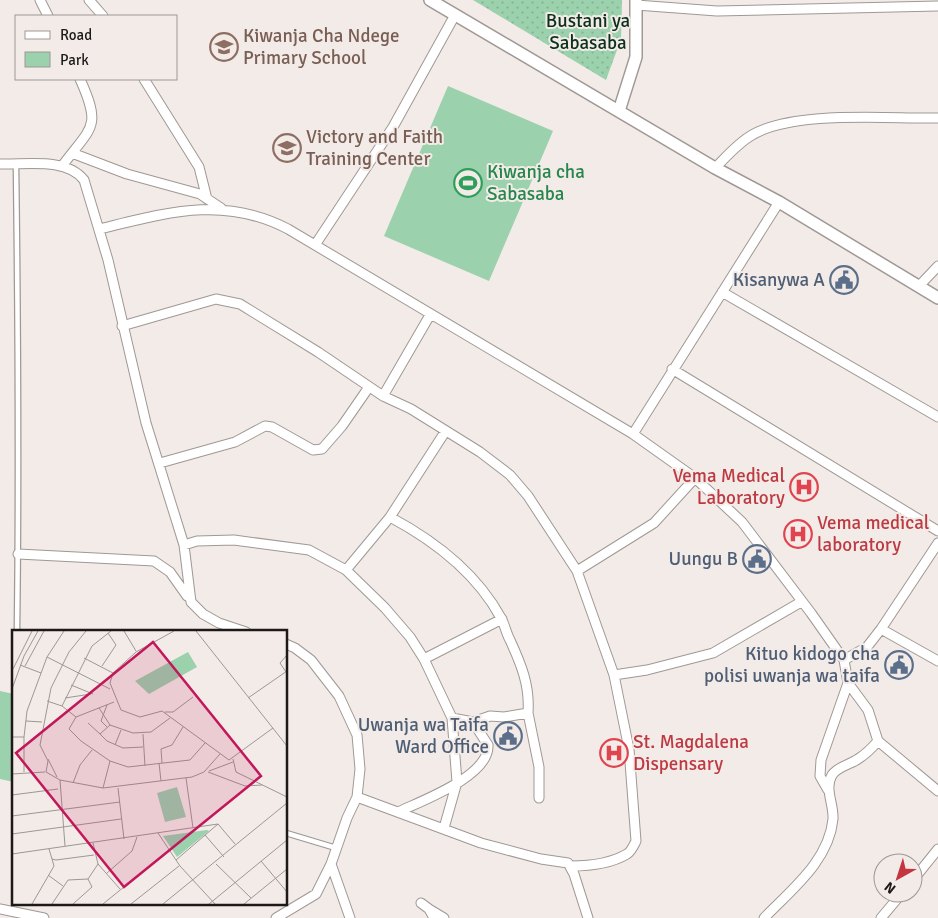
<svg xmlns="http://www.w3.org/2000/svg" width="938" height="918" font-family="Signika,sans-serif">
  <style>
    .green { fill: #9bd1ad }
    .garden { fill: url(#garden-dots) }
    .lines { fill: none; stroke-linecap: round; stroke-linejoin: round }
    .service-casing { stroke: #9f9894; stroke-width: 7 }
    .minor-casing { stroke: #9f9894; stroke-width: 11 }
    .tertiary-casing { stroke: #9f9894; stroke-width: 14 }
    .service { stroke: #fff; stroke-width: 4.5 }
    .minor { stroke: #fff; stroke-width: 9 }
    .tertiary { stroke: #fff; stroke-width: 11 }
    .labels { text-anchor: middle; dominant-baseline: central; stroke-width: 4; stroke-linejoin: round; paint-order: stroke }
    .park-label { font-size: 19px; fill: #0a311c; stroke: #f3ebe7 }
    .education-label { font-size: 19px; fill: #785e54; stroke: #f3ebe7; text-anchor: start }
    .leisure-label { font-size: 19px; fill: #27864d; stroke: #f3ebe7; text-anchor: start }
    .service-label { font-size: 19px; fill: #4e5e75; stroke: #f3ebe7; text-anchor: end }
    .health-label { font-size: 19px; fill: #be3a42; stroke: #f3ebe7; text-anchor: start }
    .inset-road { fill: none; stroke: #9d9794; stroke-width: 1 }
    .view { fill: #c2185b; fill-opacity: 0.15; stroke: #c2185b; stroke-width: 2.5 }
    .inset-edge { fill: none; stroke: #1c1918; stroke-width: 2.5 }
  </style>
  <defs>
    <pattern id="garden-dots" width="8" height="8" patternUnits="userSpaceOnUse" patternTransform="scale(1.25)"><rect width="8" height="8" fill="#9bd1ad"/><path d="M2 2h.1M6 6h.1" fill="none" stroke="#85b394" stroke-width="1.8" stroke-linecap="round"/></pattern>
  </defs>
  <rect width="100%" height="100%" fill="#f3ebe7"/>
  <path class="green" d="M448,86l105,45 -64,150 -105,-45z
    M0,691l14,3v88l-14,-3z"/>
  <path class="garden" d="M473,0h149l-1,39 -15,41z"/>
  <g class="lines">
    <defs>
      <path id="service" d="M16,165c2,155 3,309 1,464
        M286,833l50,15"/>
      <path id="minor" d="M40,0l8,16
        M89,0l14,16
        M636,5l81,6 221,-5
        M144,79l55,88 8,32
        M72,153l55,21 73,20 21,14
        M0,164c26,1 66,-7 84,16l24,80 38,163 38,122 7,57 12,12 16,9 27,9
        M62,166c30,-40 40,-38 18,-87
        M715,168c11,-11 23,-25 37,-33 43,-25 135,-16 186,-17
        M99,229c67,-16 124,-34 189,0l345,205 62,44 47,44 69,91 33,47
        M315,245l78,-118 62,-112
        M919,286l19,-20
        M722,292l216,125
        M122,326l94,-27 24,5 78,48 65,44 28,13 69,43 30,23 18,21 49,75 37,104 15,74 7,92c-2,4 -5,11 -9,13 -17,10 -37,12 -56,12
        M672,369l266,162
        M383,396l47,-81
        M633,434l146,-232
        M160,463l75,-21 30,-16 7,1 41,23 9,-1 20,-23 27,-39
        M390,517c45,24 86,55 111,101 4,7 5,15 9,22 11,24 20,45 18,73l-24,4 -14,-1 -17,6 -21,-4
        M184,545l13,-4 37,-1 75,10 37,20 39,38 25,29 14,22 28,59 5,64 -13,46
        M18,554l136,7 16,11 17,24
        M346,570l44,-53 55,-85
        M577,571l77,-48 41,-45
        M881,629l57,32
        M424,659l78,-40
        M614,675l33,-5 66,-17 88,-51
        M528,713l11,54v31
        M878,741l60,50
        M828,790l-8,-14 1,-16 27,-77
        M357,797l124,46 60,16 27,4 6,11 14,44
        M398,812c23,-11 92,-36 90,-67l-15,-23
        M331,864l19,54
        M913,880l25,-31
        M421,903l8,6 5,9
        M0,909l44,9
        M429,909l15,9
        M276,918l40,-24 15,-30 16,-46 10,-21 3,-28 -3,-34 -18,-39 -28,-36 -16,-12 -9,-4
        M764,918c27,-28 65,-57 69,-99 1,-15 -9,-30 -1,-44 5,-8 19,-11 26,-16 8,-5 14,-11 20,-18l-10,-31 -20,-27 -4,-23 23,-13 14,-18 57,-86
        M881,918l21,-25"/>
      <path id="tertiary" d="M430,0l285,168 64,34 159,96
        M619,111l17,-54v-57"/>
    </defs>
    <use href="#service" class="service-casing"/>
    <use href="#minor" class="minor-casing"/>
    <use href="#tertiary" class="tertiary-casing"/>
    <use href="#service" class="service"/>
    <use href="#minor" class="minor"/>
    <use href="#tertiary" class="tertiary"/>
  </g>
  <defs>
    <symbol id="school-ring" viewBox="-11 -11 22 22"><circle r="9.5" fill="#f3ebe7" stroke="#8d6e63" stroke-width="1.5"/><path d="M0-5L7-2L0 1L-7-2ZM-4 1L0 2.5L4 1V4Q0 6-4 4Z" fill="#8d6e63"/></symbol>
    <symbol id="stadium-ring" viewBox="-11 -11 22 22"><circle r="9.5" fill="#f3ebe7" stroke="#2e9e5b" stroke-width="1.5"/><path d="M0-5a6.5 5 0 1 0 0 10a6.5 5 0 1 0 0-10ZM-3.5-1.8h7v3.6h-7Z" fill="#2e9e5b"/></symbol>
    <symbol id="civic-ring" viewBox="-11 -11 22 22"><circle r="9.5" fill="#f3ebe7" stroke="#5c6f8a" stroke-width="1.5"/><path d="M-.6-6.5H3V-4.5H.6V-3L4-1V1h2V6H-6V1h2V-1L-.6-3ZM-1.2 2.5V6h2.4V2.5Z" fill="#5c6f8a"/></symbol>
    <symbol id="hospital-ring" viewBox="-11 -11 22 22"><circle r="9.5" fill="#f3ebe7" stroke="#e0444e" stroke-width="1.5"/><path d="M-5-5h3v3.5h4V-5h3V5h-3V1.5h-4V5h-3Z" fill="#e0444e"/></symbol>
  </defs>
  <g fill-rule="evenodd">
    <use href="#school-ring" x="208" y="31" width="32" height="32"/>
    <use href="#school-ring" x="271" y="132" width="32" height="32"/>
    <use href="#stadium-ring" x="452" y="167" width="32" height="32"/>
    <use href="#civic-ring" x="828" y="264" width="32" height="32"/>
    <use href="#hospital-ring" x="788" y="471" width="32" height="32"/>
    <use href="#hospital-ring" x="782" y="518" width="32" height="32"/>
    <use href="#civic-ring" x="741" y="543" width="32" height="32"/>
    <use href="#civic-ring" x="883" y="649" width="32" height="32"/>
    <use href="#civic-ring" x="492" y="720" width="32" height="32"/>
    <use href="#hospital-ring" x="598" y="737" width="32" height="32"/>
  </g>
  <g class="labels">
    <g class="park-label">
      <text x="588" y="21">Bustani ya<tspan x="588" dy="22">Sabasaba</tspan></text>
    </g>
    <g class="education-label">
      <text x="243" y="36">Kiwanja Cha Ndege<tspan x="243" dy="22">Primary School</tspan></text>
      <text x="306" y="137">Victory and Faith<tspan x="306" dy="22">Training Center</tspan></text>
    </g>
    <g class="leisure-label">
      <text x="487" y="172">Kiwanja cha<tspan x="487" dy="22">Sabasaba</tspan></text>
    </g>
    <g class="service-label">
      <text x="825" y="280">Kisanywa A</text>
      <text x="738" y="559">Uungu B</text>
      <text x="880" y="654">Kituo kidogo cha<tspan x="880" dy="22">polisi uwanja wa taifa</tspan></text>
      <text x="489" y="725">Uwanja wa Taifa<tspan x="489" dy="22">Ward Office</tspan></text>
    </g>
    <g class="health-label">
      <text x="785" y="476" text-anchor="end">Vema Medical<tspan x="785" dy="22">Laboratory</tspan></text>
      <text x="817" y="523">Vema medical<tspan x="817" dy="22">laboratory</tspan></text>
      <text x="633" y="742">St. Magdalena<tspan x="633" dy="22">Dispensary</tspan></text>
    </g>
  </g>
  <g transform="translate(12 630)">
    <rect width="275" height="275" fill="#f3ebe7"/>
    <path d="M176,22l9,15 -48,27 -14,-13zM165,157l9,30 -21,5 -8,-29z" fill="#9bd1ad"/>
    <path d="M197,201l-32,26 -14,-21 44,-6z" fill="#9bd1ad"/>
    <path class="inset-road" d="M99,1l-19,15 -30,60 14,11 38,-15M112,1l12,20M162,1l-38,21 -23,21 -3,10 11,27 19,7 22,-6 67,49 44,-32M184,1l91,115M35,27l63,32M72,28l29,15M8,35l21,8M13,36l19,-35M90,36l14,-21 -8,-12M1,39l19,-38M274,42l-6,-9 7,-8M59,55l22,9M0,59l12,-33 14,-25M53,68l26,-4M236,68l39,-27M35,71l15,5M87,78l11,17 23,8 18,-1 19,-14M153,82h8l20,-15M64,87l-7,12 12,12 29,20 18,6 62,-7 15,-17M14,91l16,1M76,93l12,11M98,95l-10,9 7,7 16,7 20,-1M95,97l-6,-6 6,-16M131,104l2,32M0,107h12l3,-26 20,-54 17,-26M103,115l6,-15M36,129l9,18M221,129l3,13 51,25M147,133l2,18M150,133l-1,-14 11,-4 11,-18M197,141l24,-9M12,142v-35M196,142l37,14 17,-1M0,144l33,-2M174,148l7,50M48,150l43,8 89,-11 12,-5 16,-18M61,153l7,-18 12,-15M91,158l7,-27M106,158l6,51M0,165l46,-6M0,186l108,-14M146,203l22,33 35,38M0,204l109,-15M193,205l19,22M81,213l5,21 22,25M53,216l-5,-66 -14,-8 2,-11 -8,-16 11,-57 18,-36 17,-21M37,219l3,10 4,1 38,-5M0,224l206,-30 17,20M164,230l42,-36M249,231l26,31M204,234l35,34M95,243l25,-22 5,-14M36,245l15,11M76,249l10,-15M20,274l22,-38 -2,-7M40,274l16,-24 20,-1 4,8 -19,17M91,274l65,-53M119,274l48,-38M151,274l124,-101M197,274l78,-64M232,274l43,-35"/>
    <path class="view" d="M141,12l108,134 -137,111 -108,-134z"/>
    <rect width="275" height="275" class="inset-edge"/>
  </g>
  <rect x="15" y="15" width="162" height="65" fill="#f3ebe7" stroke="#9d9794"/>
  <rect x="25" y="31" width="25" height="8" fill="#ffffff" stroke="#9d9794"/>
  <text x="60" y="40" font-size="15" fill="#1c1918">Road</text>
  <rect x="25" y="52" width="25" height="15" fill="#9bd1ad" stroke="#9d9794"/>
  <text x="60" y="65" font-size="15" fill="#1c1918">Park</text>
  <g transform="translate(898 878) rotate(219)"><circle r="24" fill="#f3ebe7" stroke="#9d9794"/>
  <path d="M0-4L9 19L0 12L-9 19Z" fill="#c53540"/>
  <text y="-8" font-size="14" font-weight="bold" text-anchor="middle" fill="#1c1918">N</text>
  </g>
</svg>
